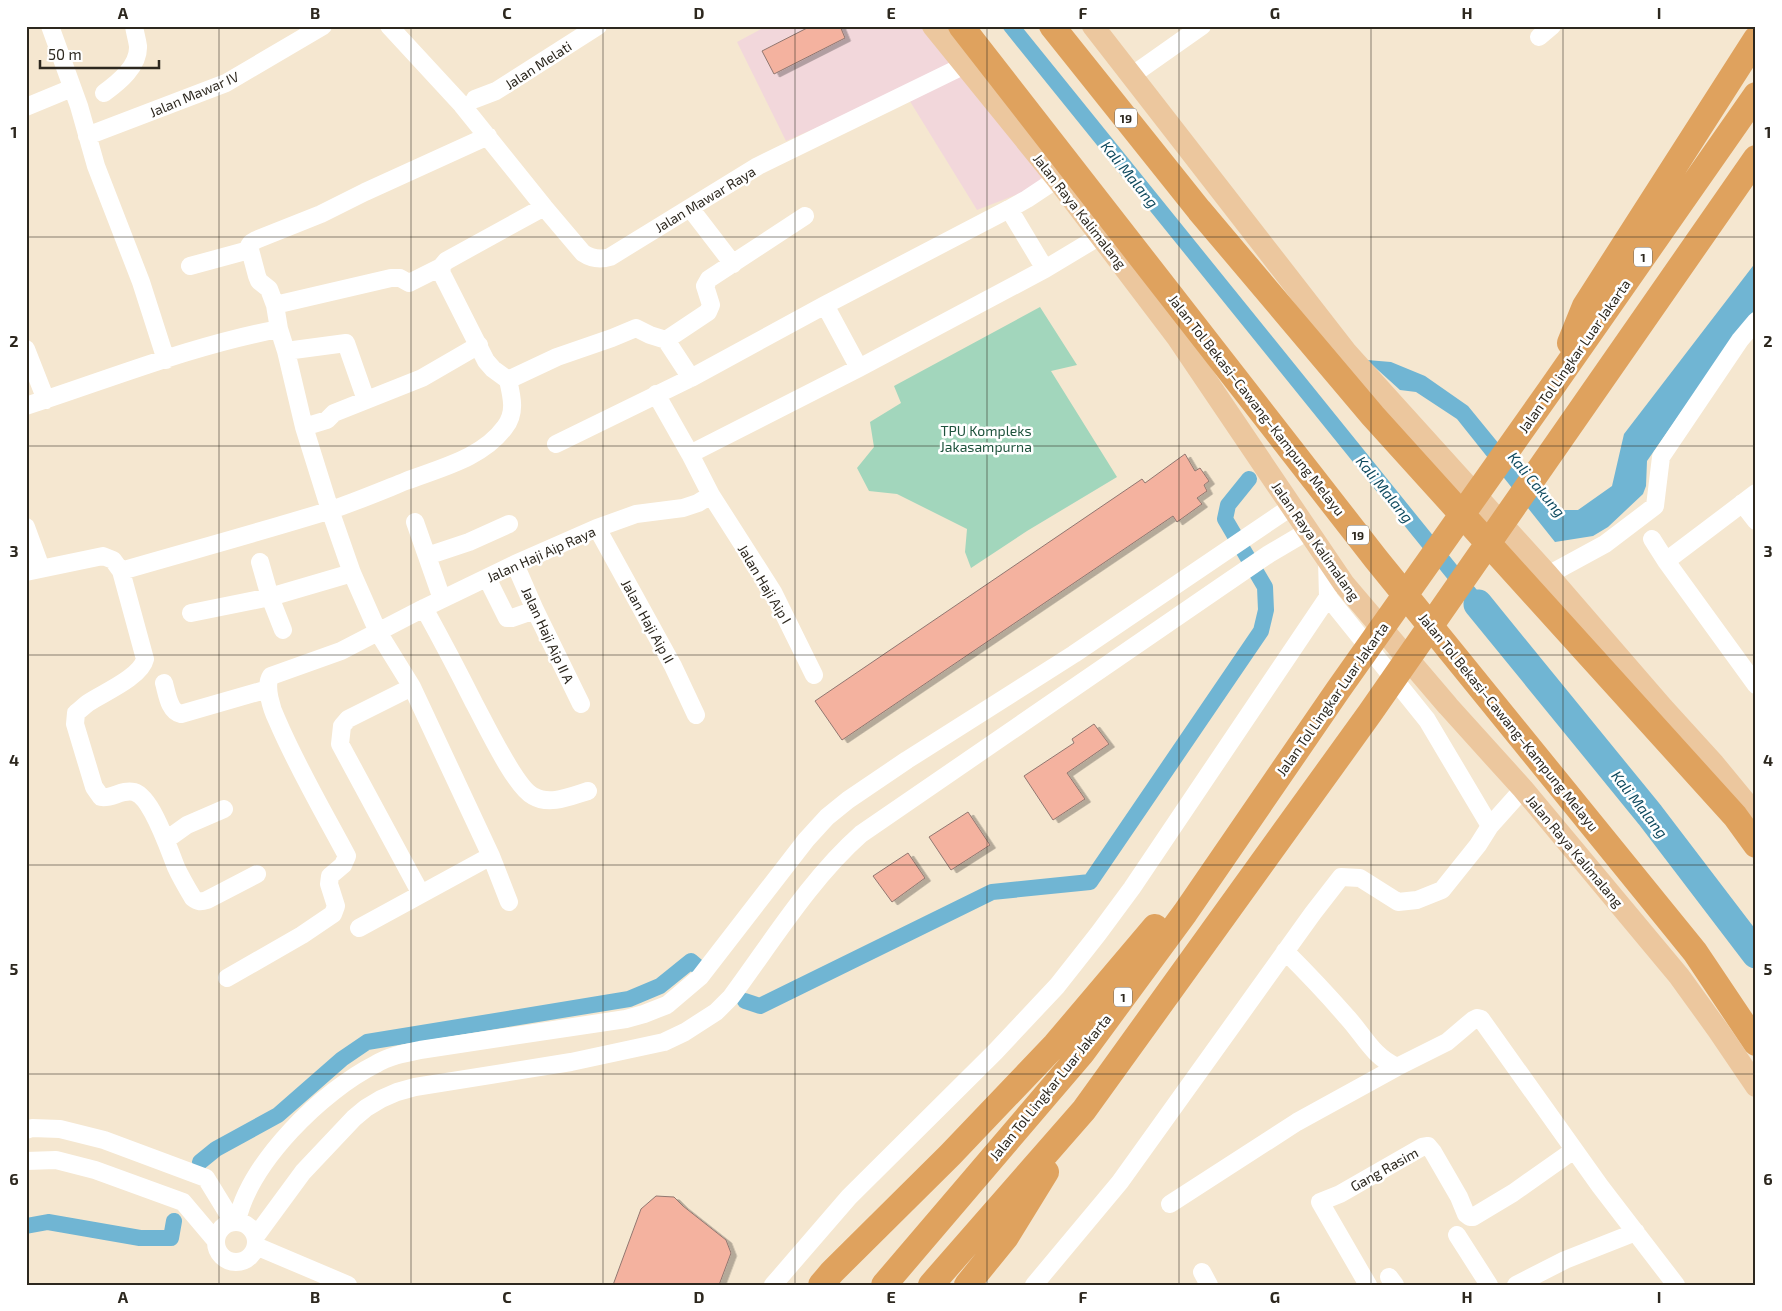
<svg xmlns="http://www.w3.org/2000/svg" width="1782" height="1311" font-family="'Exo 2',sans-serif">
  <style>
    .commercial { fill: #f2d7db }
    .green { fill: #a2d6bc }
    .water { fill: #70b5d3 }
    .lines { fill: none; stroke-linecap: round; stroke-linejoin: round }
    .canal { stroke: #70b5d3; stroke-width: 16 }
    .river { stroke: #70b5d3; stroke-width: 29 }
    .building { fill: #f4b29f; stroke: #917770; filter: url(#shadow) }
    .minor { stroke: #fff; stroke-width: 18 }
    .major { stroke: #ecc79e; stroke-width: 22 }
    .highway { stroke: #dfa25e; stroke-width: 26 }
    .grid { fill: none; stroke: #2d281f; stroke-width: 1; stroke-opacity: 0.55 }
    .labels { text-anchor: middle; dominant-baseline: central; stroke-width: 5; stroke-linejoin: round; paint-order: stroke }
    .shield { fill: #fff; stroke: #6c6862; stroke-width: 1 }
    .shield-label { font-size: 12px; font-weight: bold; fill: #2d281f }
    .street-label { font-size: 14px; fill: #2d281f; stroke: #fff }
    .park-label { font-size: 14px; fill: #1e523c; stroke: #fff }
    .water-label { font-size: 15px; font-style: italic; fill: #0f4a5f; stroke: #fff }
    .neatline { fill: none; stroke: #2d281f; stroke-width: 2 }
    .grid-label { font-size: 16px; text-anchor: middle; font-weight: bold; fill: #2d281f }
  </style>
  <defs>
    <filter id="shadow"><feDropShadow dx="5.5" dy="3" stdDeviation="0" flood-color="#0004"/></filter>
  </defs>
  <rect width="100%" height="100%" fill="#f5e7d0"/>
  <path class="commercial" d="M767,26h166l124,153 -80,31 -74,-120 -117,51 -49,-99z"/>
  <path class="green" d="M1040,307l37,58 -26,6 66,106 -90,54 -56,37 -6,-16 2,-23 -70,-35 -28,-3 -12,-23 17,-21 -4,-25 31,-19 -7,-17z"/>
  <path class="water" d="M1756,262v46l-26,34 -83,119 -1,25 -3,8 -35,33 -15,9 -38,6 -98,-123 -41,-27 -16,-2 -33,-30 24,2 34,14 43,30 85,104h25l34,-24 12,-52z"/>
  <g class="lines">
    <path class="canal" d="M1011,26l467,578
      M745,1001l15,5 232,-114 98,-10 171,-251 5,-21 -1,-23 -40,-68 3,-14 21,-26
      M200,1162l16,-13 62,-34 64,-56 25,-17 262,-43 31,-13 31,-25 7,6
      M26,1226l22,-4 92,16h31l3,-17"/>
    <path class="river" d="M1478,604l172,211 106,139"/>
  </g>
  <path class="building" d="M811,26h29l5,12 -71,36 -12,-23z
    M1185,454l10,17 5,-3 9,13 -5,4 3,6 -10,7 5,6 -25,18 -4,-6 -331,224 -27,-39 327,-222 3,4z
    M1094,724l15,20 -42,29 18,26 -32,21 -29,-44 50,-33 -2,-4z
    M968,812l22,33 -39,25 -22,-33z
    M908,853l17,25 -33,24 -19,-26z
    M656,1196l18,1 9,9 43,34 5,13 -12,32h-106l28,-76z"/>
  <g class="lines">
    <path class="minor" d="M50,26l29,80 17,60 45,116 25,78
      M389,26l73,79 82,102 39,46c9,6 17,7 27,4l148,-91 207,-101
      M1539,37l13,-11
      M1131,76l71,-50
      M104,93c15,-11 35,-27 34,-47 -1,-7 -3,-13 -4,-20
      M475,99l21,-8 102,-65
      M26,107l46,-19
      M87,136l139,-53 97,-57
      M488,136l-123,56 -44,22 -65,26 -5,3 -2,3 8,30 2,5 10,8 6,16 4,24 7,22 18,76 26,83 22,63 26,59 34,55 79,169 18,46
      M690,208l43,56
      M1009,209l36,60
      M190,266l59,-16
      M275,305l116,-27h9l9,5 32,-16 5,-6 98,-54
      M825,305l34,63
      M666,340l42,-28 3,-7 -6,-19 4,-7 96,-63
      M26,349l20,51
      M286,351l60,-8 20,57
      M508,380l49,-23 55,-19 24,-10 14,7 16,5 25,38
      M656,394l34,60 21,41 62,97 41,83
      M26,406c84,-27 167,-61 253,-77
      M304,427l23,-7 7,-7 88,-35 57,-33
      M556,444l135,-66 134,-73 184,-96 18,-10 30,-20
      M690,454l169,-86 186,-99 55,-33
      M1742,503l14,18
      M415,522l27,77
      M26,527l15,41
      M597,528l76,138 23,49
      M1652,539l14,22 90,124
      M427,556l42,-14 40,-18
      M1666,561l90,-68
      M260,562l10,35 13,33
      M515,564l20,46 46,94
      M121,571l24,88c-4,18 -42,34 -57,44 -4,3 -8,7 -12,10l-1,11 19,63 7,10c11,2 21,-8 33,-5 18,5 35,58 42,75 5,11 11,21 17,31 5,4 8,4 14,2l50,-26
      M26,572l77,-16 10,4 8,11c69,-20 139,-39 207,-60 27,-9 53,-20 78,-30 34,-13 77,-23 99,-54 11,-14 7,-30 3,-47l-15,-11 -7,-8 -44,-87 -1,-7
      M1548,575l57,-31 50,-38 6,-49 79,-117 16,-19
      M487,578l20,40h5l23,-8
      M1328,597l99,123 63,106
      M424,608c17,31 34,63 50,95 11,20 41,84 59,93 17,10 38,0 55,-5
      M191,613l79,-16 82,-24
      M164,683c3,10 5,29 17,31l87,-25
      M412,687l-64,32 -6,7 -2,18 81,150
      M166,840l21,-15 37,-16
      M359,928l132,-72
      M1285,951c21,21 42,43 61,65 18,19 26,40 51,51
      M227,978l75,-43 31,-21 3,-8 -7,-22 1,-8 13,-11 4,-9c-24,-45 -50,-89 -70,-136 -5,-10 -13,-34 -6,-44l70,-25 83,-43 91,-44 82,-36 39,-14 47,-6 15,-5 13,-8
      M26,1130l6,-2 28,1 44,11 102,38 27,44
      M26,1161l30,-1 39,10 88,32 33,39
      M1170,1204l127,-82 100,-55 50,-25 26,-22 4,-2 4,1 119,167 76,99
      M237,1221c13,-59 85,-130 139,-157 13,-8 29,-11 44,-14l206,-31 18,-5 23,-9 33,-28 106,-137 21,-23 21,-17 59,-40 167,-106 217,-147
      M216 1242a20 20 0 1 1 40 0a20 20 0 1 1-40 0Z
      M1457,1235l32,50
      M256,1236l47,-64 51,-54 12,-10 15,-9 16,-7 18,-5 156,-25 93,-20 21,-10 31,-20 15,-15c40,-54 80,-119 130,-163l361,-248 47,-32 39,-23
      M256,1246l92,39
      M1202,1272l7,13
      M1389,1277l6,8
      M773,1285l76,-88 146,-145 62,-66 41,-52 34,-46 196,-291 -1,-37
      M1034,1285l86,-103 193,-269 28,-36 19,1 38,24 19,-2 25,-10 36,-45 12,-19 33,-37
      M1368,1285l-48,-83 20,-8 82,-47 6,-1 5,6 26,45 7,17 4,3h3l40,-24 61,-43
      M1516,1285l49,-25 71,-28"/>
    <path class="major" d="M933,26l124,153 120,158 167,247 104,122 75,83 156,187 39,54 38,56
      M1093,26l254,327 201,222 115,133 51,56 42,51"/>
    <path class="highway" d="M961,26l415,533 319,393 61,91
      M1052,26l147,184 174,206 362,400 21,29
      M1570,343l15,-37 171,-267
      M821,1285l11,-13 118,-117 105,-110 100,-118
      M884,1285l198,-232 103,-140 153,-223 212,-300 206,-295
      M931,1285l153,-175 286,-397 386,-555
      M967,1285l39,-48 40,-65"/>
  </g>
  <path class="grid" d="M219,26v1259M411,26v1259M603,26v1259M795,26v1259M987,26v1259M1179,26v1259M1371,26v1259M1563,26v1259M26,237h1730M26,446h1730M26,655h1730M26,865h1730M26,1074h1730"/>
  <g class="labels">
    <g class="shield">
      <rect x="1115" y="108.5" width="22" height="19" rx="4"/>
      <rect x="1634" y="247.5" width="18" height="19" rx="4"/>
      <rect x="1347" y="525.5" width="22" height="19" rx="4"/>
      <rect x="1114" y="987.5" width="18" height="19" rx="4"/>
    </g>
    <g class="shield-label">
      <text x="1126" y="118">19</text>
      <text x="1643" y="257">1</text>
      <text x="1358" y="535">19</text>
      <text x="1123" y="997">1</text>
    </g>
    <g class="street-label">
      <text transform="translate(538 65) rotate(-33)">Jalan Melati</text>
      <text transform="translate(194 94) rotate(-23)">Jalan Mawar IV</text>
      <text transform="translate(705 199) rotate(-31)">Jalan Mawar Raya</text>
      <text transform="translate(1080 211) rotate(52)">Jalan Raya Kalimalang</text>
      <text transform="translate(1574 356) rotate(-55)">Jalan Tol Lingkar Luar Jakarta</text>
      <text transform="translate(1257 405) rotate(52)">Jalan Tol Bekasi–Cawang–Kampung Melayu</text>
      <text transform="translate(1316 541) rotate(55)">Jalan Raya Kalimalang</text>
      <text transform="translate(541 554) rotate(-24)">Jalan Haji Aip Raya</text>
      <text transform="translate(765 584) rotate(59)">Jalan Haji Aip I</text>
      <text transform="translate(648 621) rotate(61)">Jalan Haji Aip II</text>
      <text transform="translate(548 635) rotate(65)">Jalan Haji Aip II A</text>
      <text transform="translate(1332 699) rotate(-55)">Jalan Tol Lingkar Luar Jakarta</text>
      <text transform="translate(1509 722) rotate(51)">Jalan Tol Bekasi–Cawang–Kampung Melayu</text>
      <text transform="translate(1575 851) rotate(50)">Jalan Raya Kalimalang</text>
      <text transform="translate(1050 1087) rotate(-51)">Jalan Tol Lingkar Luar Jakarta</text>
      <text transform="translate(1384 1169) rotate(-29)">Gang Rasim</text>
    </g>
    <g class="park-label">
      <text x="986" y="430">TPU Kompleks<tspan x="986" dy="16">Jakasampurna</tspan></text>
    </g>
    <g class="water-label">
      <text transform="translate(1130 174) rotate(51)">Kali Malang</text>
      <text transform="translate(1537 484) rotate(50)">Kali Cakung</text>
      <text transform="translate(1385 489) rotate(51)">Kali Malang</text>
      <text transform="translate(1640 804) rotate(52)">Kali Malang</text>
    </g>
  </g>
  <rect width="1782" height="1311" fill="none" stroke="#ffffff" stroke-width="55"/>
  <path d="M40 60v8h119v-8" fill="none" stroke="#2d281f" stroke-width="2.5"/>
  <text x="48" y="60" font-size="15" fill="#2d281f" stroke="#ffffff" stroke-width="4" paint-order="stroke">50 m</text>
  <rect x="28" y="28" width="1726" height="1256" class="neatline"/>
  <g class="grid-label">
    <text x="123" y="19">A</text>
    <text x="315" y="19">B</text>
    <text x="507" y="19">C</text>
    <text x="699" y="19">D</text>
    <text x="891" y="19">E</text>
    <text x="1083" y="19">F</text>
    <text x="1275" y="19">G</text>
    <text x="1467" y="19">H</text>
    <text x="1659" y="19">I</text>
    <text x="14" y="138">1</text>
    <text x="1768" y="138">1</text>
    <text x="14" y="347">2</text>
    <text x="1768" y="347">2</text>
    <text x="14" y="557">3</text>
    <text x="1768" y="557">3</text>
    <text x="14" y="766">4</text>
    <text x="1768" y="766">4</text>
    <text x="14" y="975">5</text>
    <text x="1768" y="975">5</text>
    <text x="14" y="1185">6</text>
    <text x="1768" y="1185">6</text>
    <text x="123" y="1303">A</text>
    <text x="315" y="1303">B</text>
    <text x="507" y="1303">C</text>
    <text x="699" y="1303">D</text>
    <text x="891" y="1303">E</text>
    <text x="1083" y="1303">F</text>
    <text x="1275" y="1303">G</text>
    <text x="1467" y="1303">H</text>
    <text x="1659" y="1303">I</text>
  </g>
</svg>
